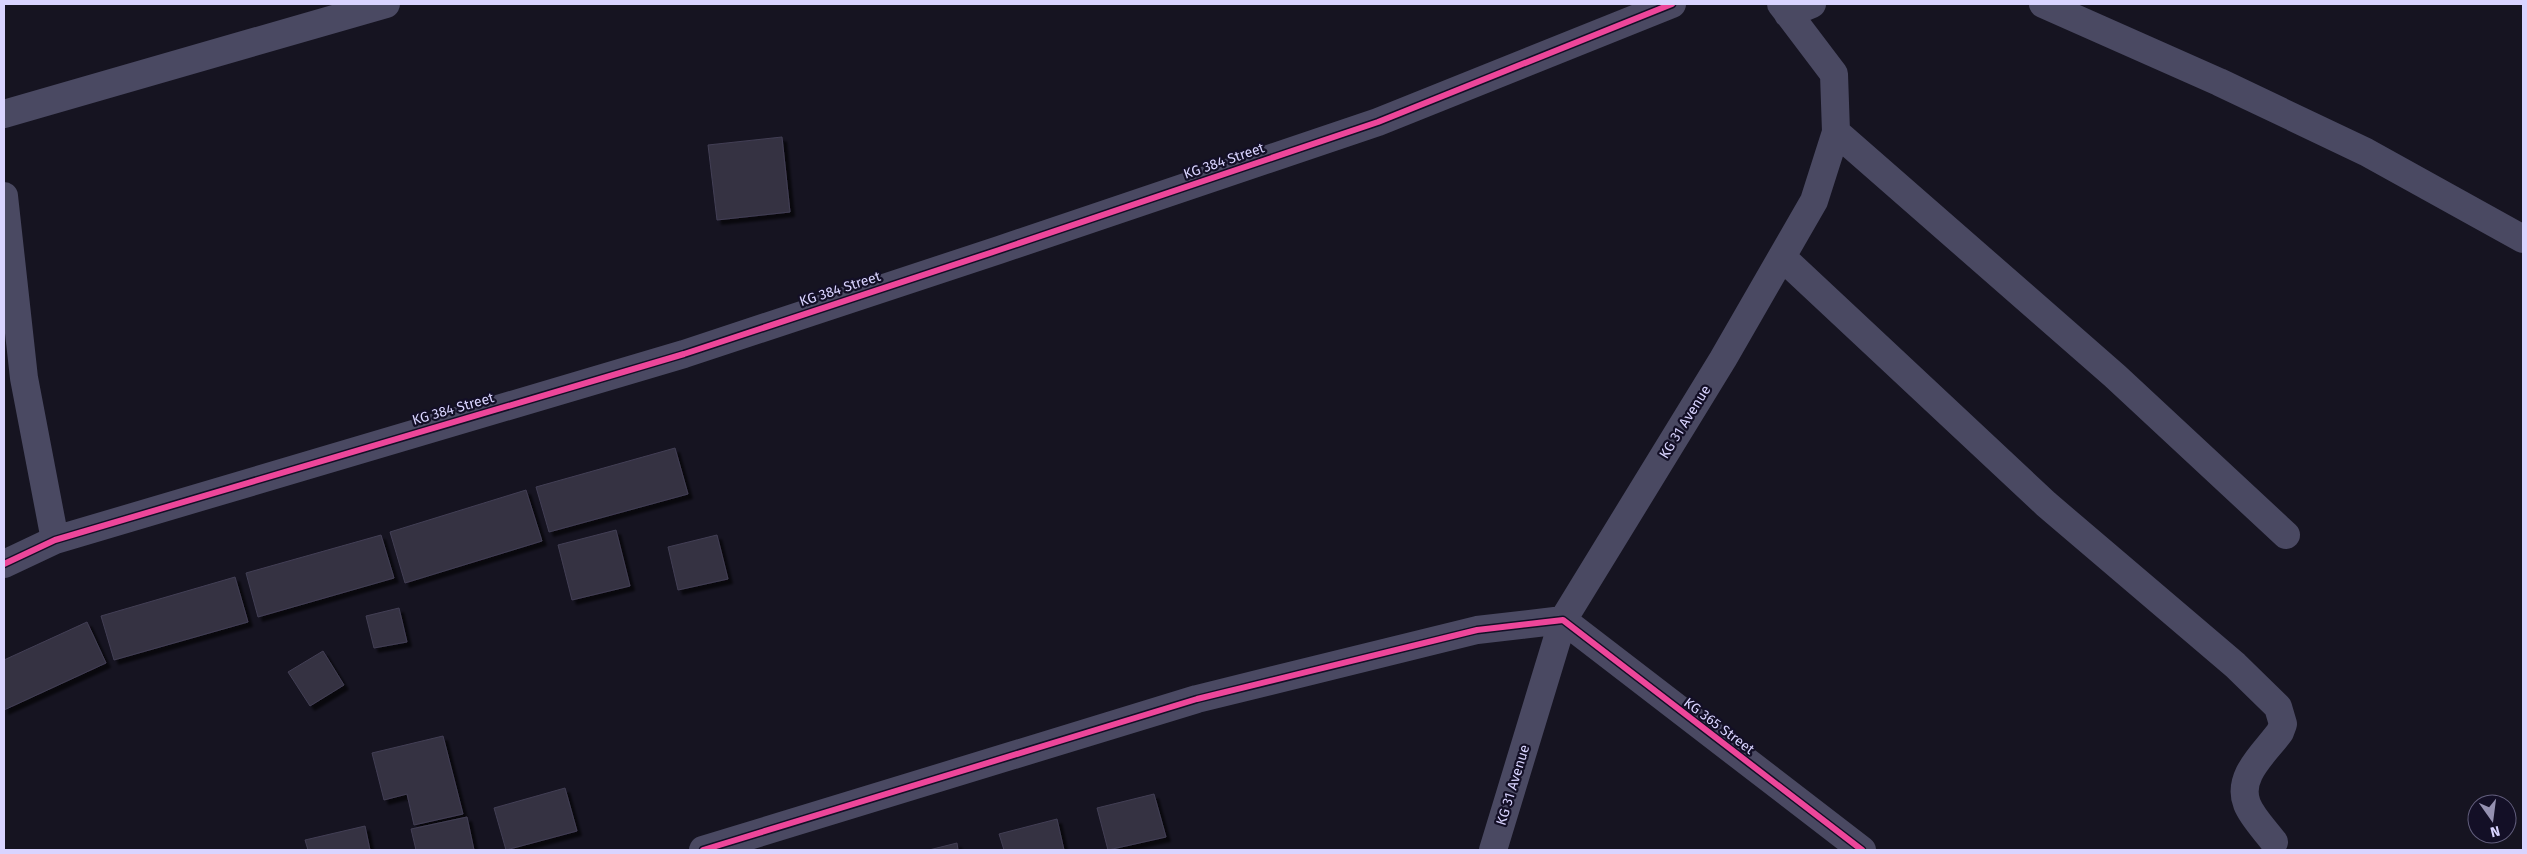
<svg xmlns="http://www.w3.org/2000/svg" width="2527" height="854" font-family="'Fira Sans',sans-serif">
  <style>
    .building { fill: #343243; stroke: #433f54; filter: url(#shadow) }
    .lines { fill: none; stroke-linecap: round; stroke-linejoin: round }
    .street { stroke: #4a4962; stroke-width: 28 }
    .cycleway-casing { stroke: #130f26; stroke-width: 9 }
    .cycleway { stroke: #ed469a; stroke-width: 6 }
    .labels { text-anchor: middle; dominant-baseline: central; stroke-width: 4.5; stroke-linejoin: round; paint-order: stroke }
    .street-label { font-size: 14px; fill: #d9d4ff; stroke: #130f26 }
  </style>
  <defs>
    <filter id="shadow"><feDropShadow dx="4.5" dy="4.5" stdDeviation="1" flood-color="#0009"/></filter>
  </defs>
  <rect width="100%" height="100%" fill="#161421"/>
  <path class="building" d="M782,137l8,75 -73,8 -9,-75z
    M675,448l13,46 -139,38 -13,-45z
    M526,490l16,51 -137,42 -15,-51z
    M616,530l14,56 -58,14 -14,-55z
    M381,535l13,43 -136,39 -12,-44z
    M717,535l11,44 -50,11 -10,-43z
    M235,577l13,45 -134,38 -13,-44z
    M399,608l8,34 -33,6 -8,-32z
    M87,622l19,41 -102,47v-50z
    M323,651l21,34 -34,21 -22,-34z
    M443,736l20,78 -49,11 -7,-31 -23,6 -12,-47z
    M565,788l12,43 -71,19 -12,-42z
    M1154,794l12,43 -58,13 -11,-42z
    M467,817l7,33h-58l-5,-21z
    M1057,819l7,31h-60l-5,-16z
    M365,826l5,24h-62l-3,-10z
    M957,843l1,7h-29z"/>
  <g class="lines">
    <path class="street" d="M2043,4l176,78 147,70 157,87
      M1788,14l24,-10
      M4,114l382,-110
      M1836,132l279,244 171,159
      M4,196l20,182 31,162
      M1782,257l264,247 189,161 43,42 5,17 -3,8c-15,21 -44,44 -33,72 5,13 18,26 27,38
      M4,564l51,-24 629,-186 315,-104 379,-128 294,-118
      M703,850l494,-151 280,-69 86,-10 299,230
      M1493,850l70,-230 160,-261 91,-158 22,-69 -2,-58 -53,-70"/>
    <defs>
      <path id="cycleway" d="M4,564l51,-24 629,-186 315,-104 379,-128 294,-118
        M703,850l494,-151 280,-69 86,-10 299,230"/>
    </defs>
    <use href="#cycleway" class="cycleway-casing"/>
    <use href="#cycleway" class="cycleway"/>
  </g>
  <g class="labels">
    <g class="street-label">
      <text transform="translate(1224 161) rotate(-19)">KG 384 Street</text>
      <text transform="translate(840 289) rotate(-18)">KG 384 Street</text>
      <text transform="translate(453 409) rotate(-16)">KG 384 Street</text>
      <text transform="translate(1685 422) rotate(-58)">KG 31 Avenue</text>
      <text transform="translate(1719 726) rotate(37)">KG 365 Street</text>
      <text transform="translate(1513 785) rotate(-73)">KG 31 Avenue</text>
    </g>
  </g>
  <rect width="2527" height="854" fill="none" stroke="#d9d4ff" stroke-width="10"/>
  <g transform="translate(2492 819) rotate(166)"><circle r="24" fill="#130f26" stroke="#625e7d"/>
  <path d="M0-4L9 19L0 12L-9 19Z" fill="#9591b1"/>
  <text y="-8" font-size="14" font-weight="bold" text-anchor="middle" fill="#d9d4ff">N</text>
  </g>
</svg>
